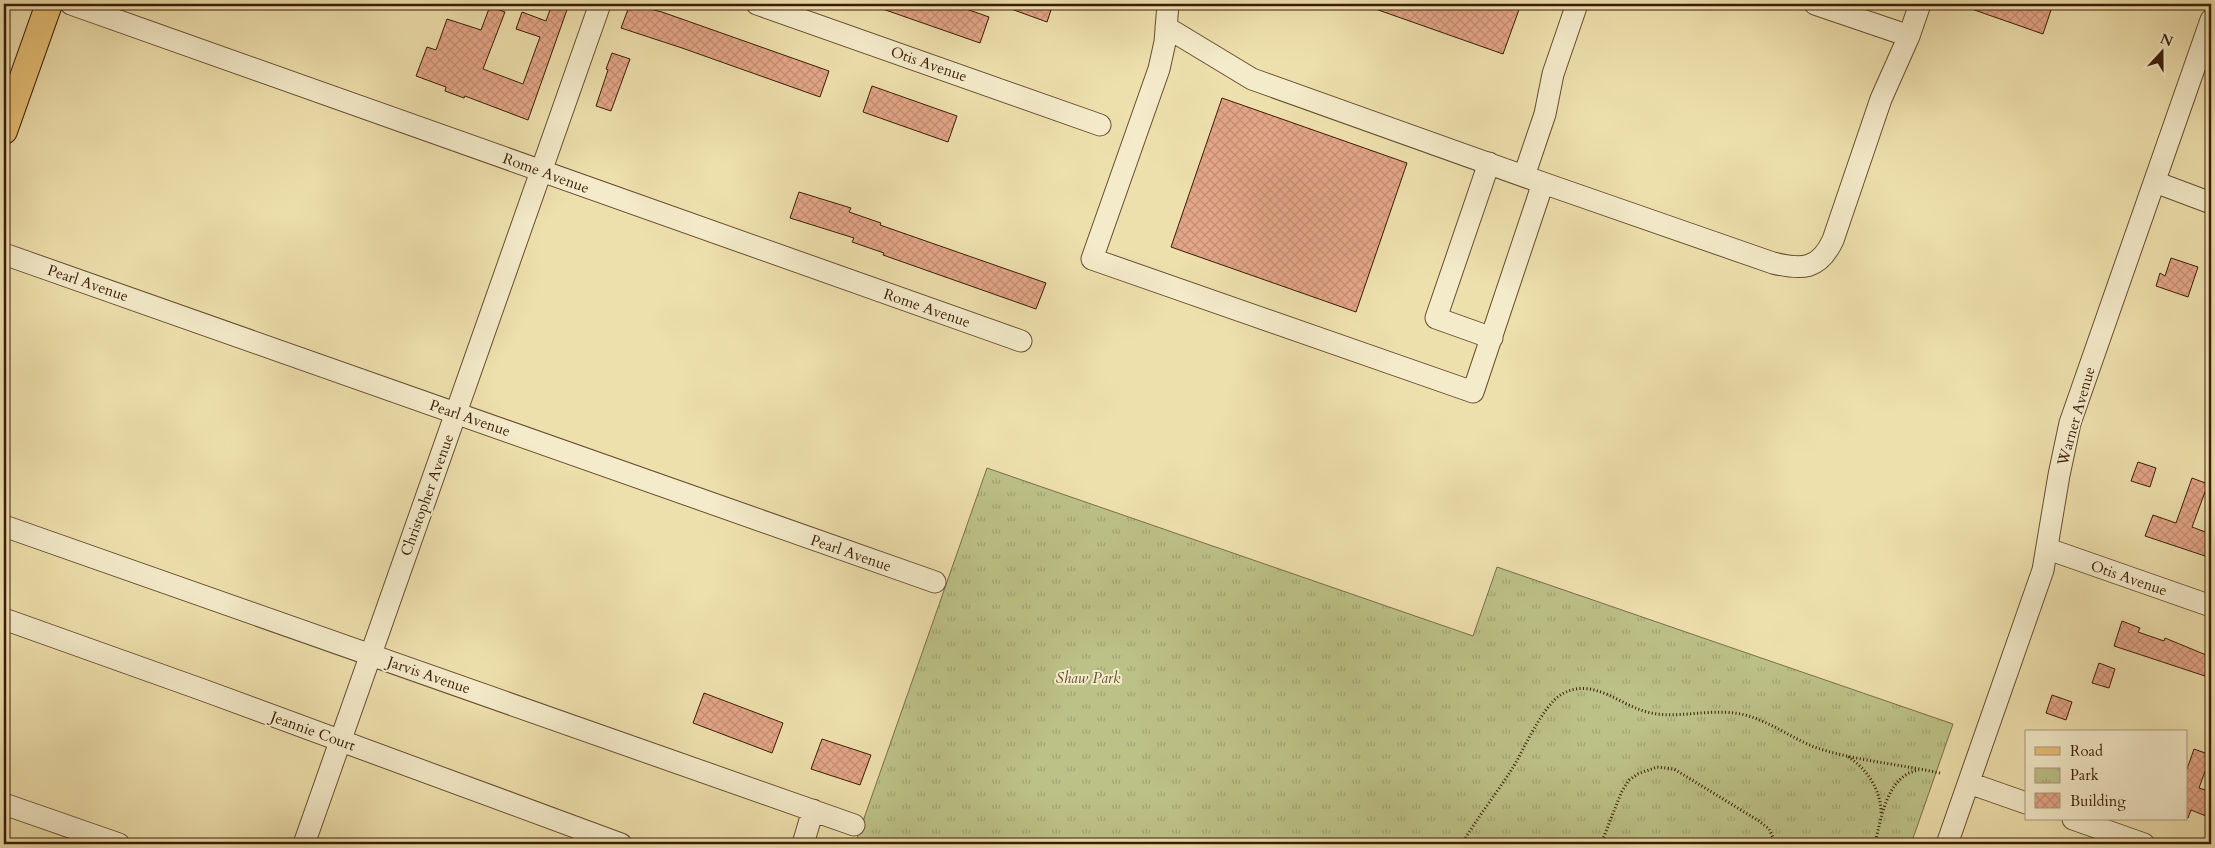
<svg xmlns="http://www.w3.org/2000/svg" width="2215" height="848" font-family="Cardo,serif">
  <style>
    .park { fill: url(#park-tufts); stroke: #7b6e46 }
    .building { fill: url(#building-cross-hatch); stroke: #3a1c06 }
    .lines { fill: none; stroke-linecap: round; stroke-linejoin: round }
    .minor-casing { stroke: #674d30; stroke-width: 23 }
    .major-casing { stroke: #3a1c06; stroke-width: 28 }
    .path { stroke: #3a1c06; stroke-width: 3; stroke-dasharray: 1 2.5; stroke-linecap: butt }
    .minor { stroke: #f4ebca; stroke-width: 21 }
    .major { stroke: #e7c076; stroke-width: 26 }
    .labels { text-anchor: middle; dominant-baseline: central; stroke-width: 4; stroke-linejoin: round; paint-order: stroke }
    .street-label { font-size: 15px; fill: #3a1c06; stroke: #f4ebca }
    .park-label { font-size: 15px; font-style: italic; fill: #614e2d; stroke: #f4ebca }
  </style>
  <defs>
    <pattern id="park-tufts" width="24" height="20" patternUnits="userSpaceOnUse" patternTransform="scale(1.25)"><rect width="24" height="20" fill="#bcc187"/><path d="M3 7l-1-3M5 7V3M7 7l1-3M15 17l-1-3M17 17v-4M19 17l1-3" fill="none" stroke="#a2a573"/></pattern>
    <pattern id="building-cross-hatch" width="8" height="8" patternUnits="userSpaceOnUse" patternTransform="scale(1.25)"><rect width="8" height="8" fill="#e4a688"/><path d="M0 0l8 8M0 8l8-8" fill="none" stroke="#c48e74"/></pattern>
  </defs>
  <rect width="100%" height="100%" fill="#eee0ad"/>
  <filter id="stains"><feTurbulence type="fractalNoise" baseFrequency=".004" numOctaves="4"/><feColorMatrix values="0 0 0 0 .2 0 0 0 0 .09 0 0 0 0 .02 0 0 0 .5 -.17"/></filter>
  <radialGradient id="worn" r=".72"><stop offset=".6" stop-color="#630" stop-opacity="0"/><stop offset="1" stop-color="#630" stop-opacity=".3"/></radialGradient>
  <path class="park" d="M987,468l486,168 24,-69 456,157 -42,120h-1056z"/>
  <path class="building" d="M552,4h17l-41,116 -63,-24 -1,2 -19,-7 1,-4 -30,-11 11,-29 9,3 11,-31 34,11 9,-24 15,6 -22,57 40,15 17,-47 -24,-8 6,-17 24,9z
    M630,4l32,8 167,59 -9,26 -138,-49 -61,-20z
    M875,4h77l37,13 -9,26 -106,-37z
    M1000,4h53l-6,18 -47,-17z
    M1367,4h154l-18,50 -136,-48z
    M1963,4h90l-10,30 -80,-28z
    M612,53l18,6 -19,52 -15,-5 12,-36 -2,-1z
    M872,86l85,30 -9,26 -85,-30z
    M1222,98l185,65 -51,149 -185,-65z
    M799,192l52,16 -2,4 32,11 -1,2 166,58 -10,26 -153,-54 1,-2 -32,-11 2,-4 -64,-20z
    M2171,258l27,9 -10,30 -32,-11 4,-13 5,3z
    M2138,462l18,6 -6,19 -19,-6z
    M2192,478l16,6 -16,43 19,7v24l-66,-22 8,-21 23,8z
    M2122,621l18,7 -2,4 26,9 1,-3 46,19v21l-97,-32z
    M2099,663l16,6 -6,19 -17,-5z
    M704,693l79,30 -11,30 -79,-30z
    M2052,695l20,7 -6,18 -20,-7z
    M822,739l49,16 -11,30 -49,-16z
    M2194,749l17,6 -12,33 12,4v26l-20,-8 -3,8 -2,-1v-45z"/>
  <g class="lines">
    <defs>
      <path id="minor" d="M71,4l950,337
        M757,4l343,121
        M1168,4l-3,38 -6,27 -67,190 381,133 70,-209 230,80c29,7 46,7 60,-23l48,-141 28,-63 11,-32
        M1815,4l94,32
        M1166,27l86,52 291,104
        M1489,163l-53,155 56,20
        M1524,176l21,-62 8,-40 24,-70
        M2155,182l56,21
        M4,254l931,328
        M4,526l850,299
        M2048,549l163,57
        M4,619l199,71 418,154
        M1969,783l57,20
        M4,804l115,40
        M2073,819l71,25
        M304,844l296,-840
        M803,844l10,-34
        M1947,844l96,-274 16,-95 11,-52 141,-403"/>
      <path id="major" d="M4,131l45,-127"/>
    </defs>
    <use href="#minor" class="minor-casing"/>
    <use href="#major" class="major-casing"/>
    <path class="path" d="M1848,757c19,11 34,35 33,57
      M1462,844c15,-26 34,-50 50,-75 13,-21 30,-63 50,-75 32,-18 59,13 89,19 31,6 63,-6 94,2 26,7 48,24 72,33 40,13 82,16 123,25
      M1601,844l20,-51 8,-13 9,-6 19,-7 17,2 85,52 10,8 7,15
      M1875,844c6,-26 12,-69 44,-74"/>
    <use href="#minor" class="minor"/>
    <use href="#major" class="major"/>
  </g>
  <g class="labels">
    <g class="street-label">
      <text transform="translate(929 64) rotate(19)">Otis Avenue</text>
      <text transform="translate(546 173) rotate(20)">Rome Avenue</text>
      <text transform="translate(88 283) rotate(19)">Pearl Avenue</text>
      <text transform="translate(927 308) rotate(19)">Rome Avenue</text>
      <text transform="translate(2076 416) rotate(-74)">Warner Avenue</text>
      <text transform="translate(470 418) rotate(19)">Pearl Avenue</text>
      <text transform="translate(427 495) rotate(-70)">Christopher Avenue</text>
      <text transform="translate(851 553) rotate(19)">Pearl Avenue</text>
      <text transform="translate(2129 578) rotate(19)">Otis Avenue</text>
      <text transform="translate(429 675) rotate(19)">Jarvis Avenue</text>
      <text transform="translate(313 731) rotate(20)">Jeannie Court</text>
    </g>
    <g class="park-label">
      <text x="1088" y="678">Shaw Park</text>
    </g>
  </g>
  <rect width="2215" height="848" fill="none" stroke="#eee0ad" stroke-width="20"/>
  <rect x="5" y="5" width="2205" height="838" fill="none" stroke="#3a1c06" stroke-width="2.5"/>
  <rect x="10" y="10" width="2195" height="828" fill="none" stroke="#3a1c06"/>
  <rect x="2025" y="730" width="162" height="90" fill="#f4ebca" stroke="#aa987c"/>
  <rect x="2035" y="747" width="25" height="8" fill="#e7c076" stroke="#aa987c"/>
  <text x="2070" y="756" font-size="15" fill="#3a1c06">Road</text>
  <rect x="2035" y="768" width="25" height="15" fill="url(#park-tufts)" stroke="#aa987c"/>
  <text x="2070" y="780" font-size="15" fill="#3a1c06">Park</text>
  <rect x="2035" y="793" width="25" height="15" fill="url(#building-cross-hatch)" stroke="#aa987c"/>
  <text x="2070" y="806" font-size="15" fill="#3a1c06">Building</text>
  <g transform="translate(2162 52) rotate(21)" stroke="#f4ebca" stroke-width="4" paint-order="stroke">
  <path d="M0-4L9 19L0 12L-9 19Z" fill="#3a1c06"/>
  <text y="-8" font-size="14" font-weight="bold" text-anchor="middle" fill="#3a1c06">N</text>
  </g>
  <rect width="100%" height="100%" filter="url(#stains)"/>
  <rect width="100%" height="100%" fill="url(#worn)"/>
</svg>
